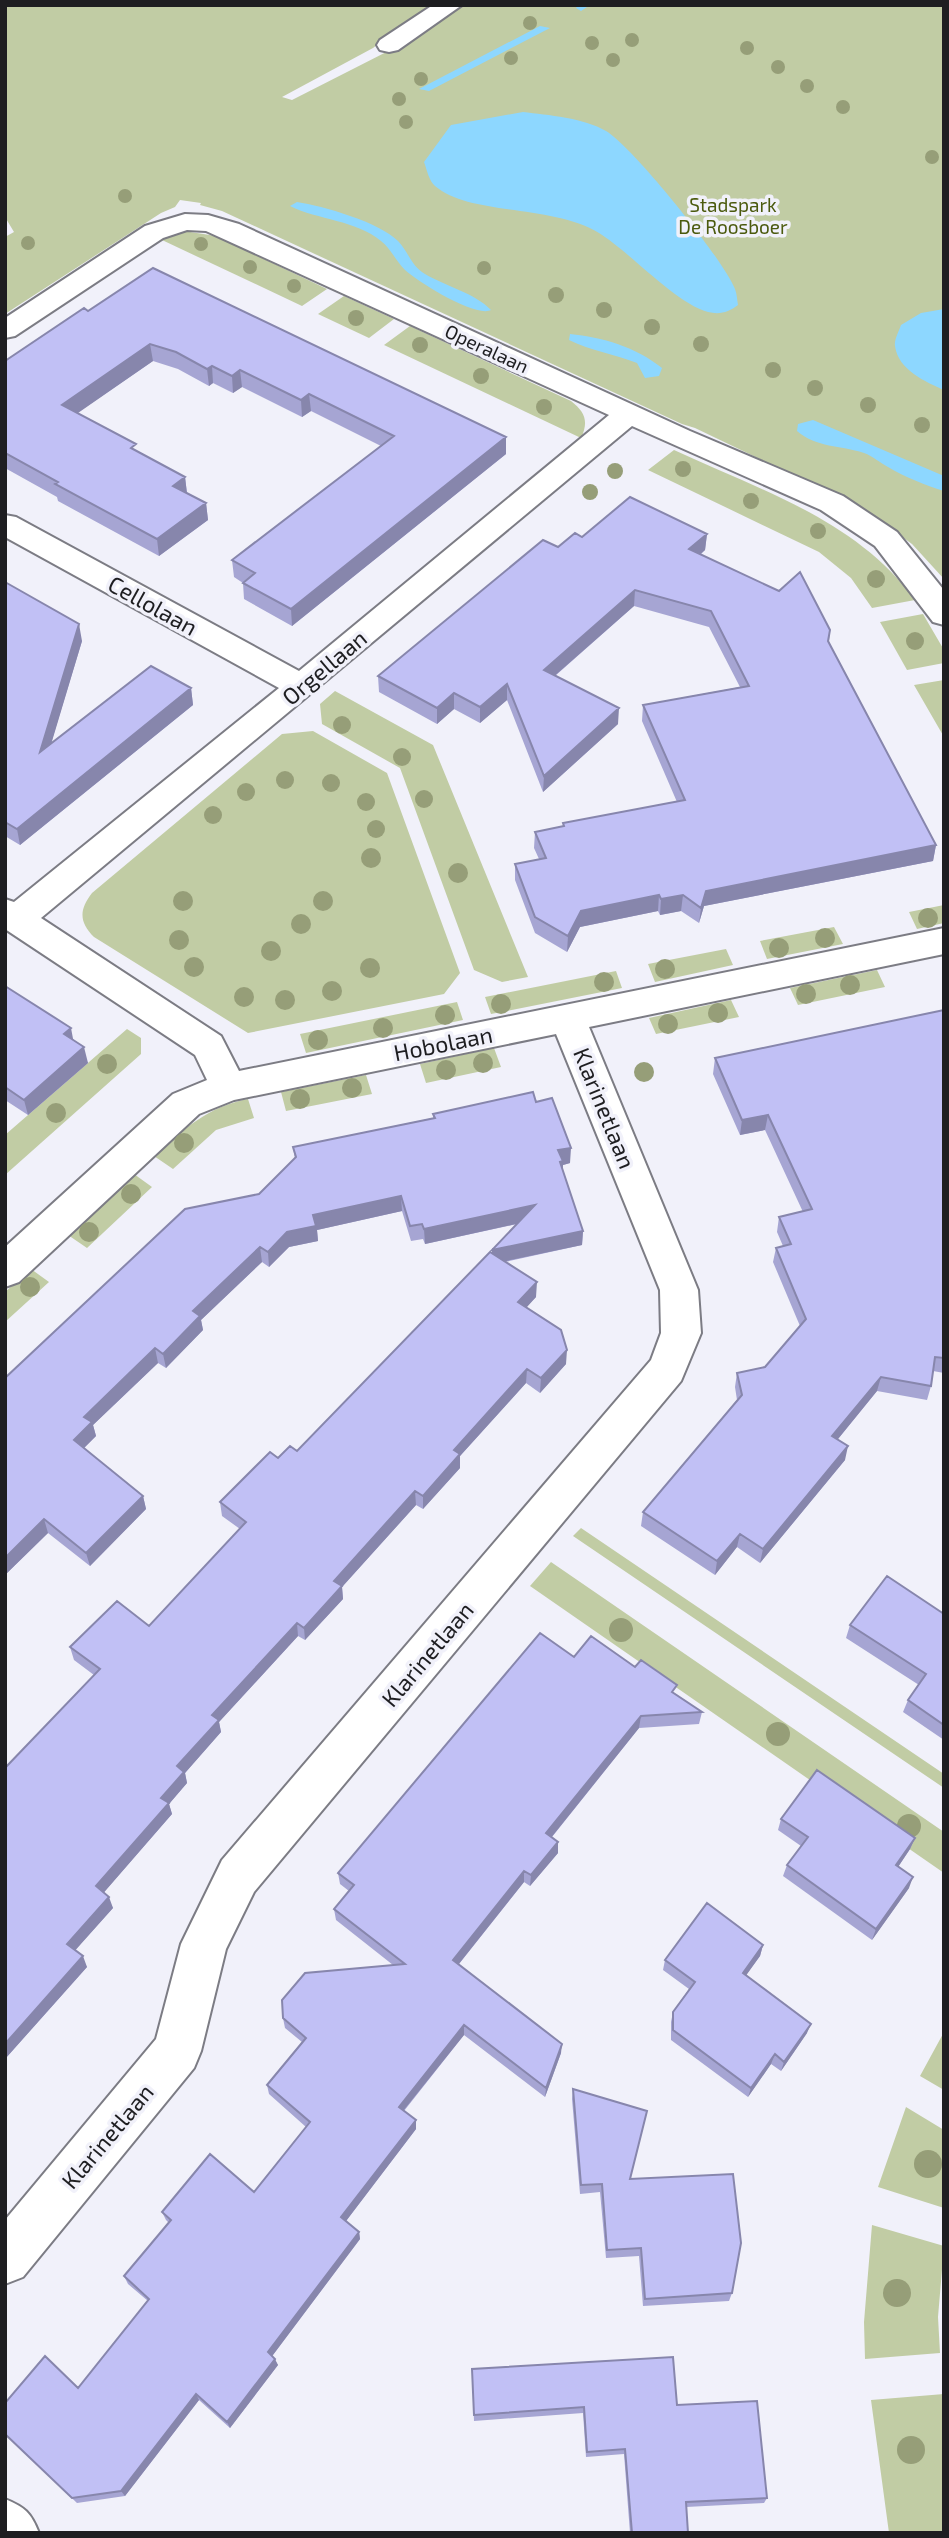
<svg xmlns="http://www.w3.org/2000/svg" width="949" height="2538" font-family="'Exo 2',sans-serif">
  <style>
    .green { fill: #c1cca4 }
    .water { fill: #8dd7ff }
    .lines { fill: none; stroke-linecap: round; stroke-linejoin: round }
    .stream { fill: #8dd7ff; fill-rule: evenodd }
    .minor-casing { stroke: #7c7c84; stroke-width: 4 }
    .minor { fill: #fff; fill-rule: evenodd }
    .tree { fill: #969e78 }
    .wall { fill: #a6a5d3 }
    .shaded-wall { fill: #8786ac }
    .building { fill: #c1c0f5; stroke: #8786ac; stroke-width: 2 }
    .labels { text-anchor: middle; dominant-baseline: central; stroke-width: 7; stroke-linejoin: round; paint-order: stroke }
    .far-park-label { font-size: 19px; fill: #4b5a0e; stroke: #f1f1fa }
    .far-street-label { font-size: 19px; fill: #1e1e21; stroke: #f1f1fa }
    .street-label { font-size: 23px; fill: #1e1e21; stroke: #f1f1fa }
  </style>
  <rect width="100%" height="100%" fill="#f1f1fa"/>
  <path class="green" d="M5,5h437l-51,29 -18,14 -91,49 10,3 114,-58 53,-37h485v574l-32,-35 -50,-36 -167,-80 -13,-4 -460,-213 -22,-6 1,-2 -21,-3 -5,7 -14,6 -156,101v-77l9,-5 -9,-15z
    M184,231l32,5 111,53 -25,17 -140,-66z
    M344,296l50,23 -25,19 -51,-24z
    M410,326l161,75c14,11 18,20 10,37l-197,-93z
    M674,450c86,40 183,70 241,150l-43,8 -21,-30 -32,-26 -171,-82z
    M923,614l21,36v13l-37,7 -27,-48z
    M944,680v57l-30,-52z
    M335,691l98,54 95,232 -26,5 -28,-12 -74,-202 -78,-44 -2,-20z
    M313,731l74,42 73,200 -16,21 -196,39 -154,-96c-15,-15 -15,-27 -2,-44l190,-159z
    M944,905v18l-27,6 -8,-17z
    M834,927l9,17 -76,15 -7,-18z
    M726,949l7,16 -78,17 -7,-18z
    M877,970l8,17 -87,18 -8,-17z
    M616,971l6,17 -131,26 -6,-17z
    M731,1000l8,17 -83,17 -7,-16z
    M457,1002l6,18 -157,33 -6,-19z
    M127,1029l14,9v16l-136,121v-40z
    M494,1048l7,19 -75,16 -6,-19z
    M366,1075l6,19 -86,17 -5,-19z
    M248,1099l6,19 -38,12 -43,39 -19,-13c28,-26 55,-50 94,-57z
    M134,1174l18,13 -65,61 -19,-13z
    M31,1269l18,13 -44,40v-30z
    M581,1528l363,246v14l-371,-252z
    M551,1562l393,270v41l-414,-287z
    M944,2032v58l-24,-14z
    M906,2107l38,23v78l-66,-21z
    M872,2225l72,21 -6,71 2,36 -75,6 -1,-37z
    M944,2394v137l-55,2 -18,-133z"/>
  <path class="water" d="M523,112c25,3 61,6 83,19 28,17 117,128 129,158 2,5 2,11 3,16 -9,7 -18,10 -30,7 -33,-9 -78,-60 -109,-79 -47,-29 -129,-17 -164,-47 -6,-5 -8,-16 -11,-24l27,-37z
    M297,202c26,4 82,20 101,39 10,10 13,25 27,33 20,12 50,19 66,36 -15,8 -73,-28 -86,-40 -9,-9 -14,-21 -24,-29 -25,-21 -63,-21 -91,-35z
    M944,309v81c-18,-8 -46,-20 -49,-44 -1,-6 4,-15 6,-21l20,-12z
    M570,334c32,3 66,13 92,34l-3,8 -14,2 -8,-15c-22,-9 -46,-12 -68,-23z
    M813,420l131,56v15c-19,-6 -39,-14 -56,-24 -8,-4 -15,-11 -24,-14 -24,-8 -47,-5 -67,-22l1,-7z"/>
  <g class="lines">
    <path class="stream" d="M590,5l-9,6 -5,-3 2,-3z
      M540,26l10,2 -121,63 -10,-2z"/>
    <defs>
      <path id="minor" d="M433,5h29l-64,45 -9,2 -9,-2 -3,-5 3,-5z
        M185,214l23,1 31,9 451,207 153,65 54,36 46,57 1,36 -11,-3 -58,-76 -54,-36 -189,-84 -591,492 180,118 18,35 705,-143v26l-355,73 109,263 3,43 -20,48 -427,511 -28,57 -25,102 -7,17 -171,209 -18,7v-64l151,-181 25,-95 41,-84 429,-500 10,-27 -1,-43 -104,-256 -322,66 -35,14 -180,168 -14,5v-40l168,-153 34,-14 -12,-25 -190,-126v-30l9,3 265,-214 -274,-151v-22l11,2 283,154 310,-256 -403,-184 -19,-1 -24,8 -148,98 -10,2v-20l140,-92z
        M5,2499c20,8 26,14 34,34h-34z"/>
    </defs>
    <use href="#minor" class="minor-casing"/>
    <use href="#minor" class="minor"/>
  </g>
  <g class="tree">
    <circle cx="530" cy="23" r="7"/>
    <circle cx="632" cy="40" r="7"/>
    <circle cx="592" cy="43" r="7"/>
    <circle cx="747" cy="48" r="7"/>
    <circle cx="511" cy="58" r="7"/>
    <circle cx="613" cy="60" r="7"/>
    <circle cx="778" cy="67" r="7"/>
    <circle cx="421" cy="79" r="7"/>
    <circle cx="807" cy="86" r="7"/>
    <circle cx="399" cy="99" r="7"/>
    <circle cx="843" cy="107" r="7"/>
    <circle cx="406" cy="122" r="7"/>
    <circle cx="932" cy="157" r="7"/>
    <circle cx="125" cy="196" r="7"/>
    <circle cx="28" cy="243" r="7"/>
    <circle cx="201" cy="244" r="7"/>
    <circle cx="250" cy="267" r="7"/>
    <circle cx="484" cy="268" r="7"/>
    <circle cx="294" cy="286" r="7"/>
    <circle cx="556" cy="295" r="8"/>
    <circle cx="604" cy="310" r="8"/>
    <circle cx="356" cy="318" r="8"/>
    <circle cx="652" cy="327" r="8"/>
    <circle cx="701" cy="344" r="8"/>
    <circle cx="420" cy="345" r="8"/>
    <circle cx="773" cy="370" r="8"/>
    <circle cx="481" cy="376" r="8"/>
    <circle cx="815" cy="388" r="8"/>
    <circle cx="868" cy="405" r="8"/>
    <circle cx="544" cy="407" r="8"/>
    <circle cx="922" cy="425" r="8"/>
    <circle cx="683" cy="469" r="8"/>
    <circle cx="615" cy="471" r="8"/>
    <circle cx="590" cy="492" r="8"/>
    <circle cx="751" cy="501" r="8"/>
    <circle cx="818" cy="531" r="8"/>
    <circle cx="876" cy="579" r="9"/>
    <circle cx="915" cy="641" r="9"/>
    <circle cx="342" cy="725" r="9"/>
    <circle cx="402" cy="757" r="9"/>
    <circle cx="285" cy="780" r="9"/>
    <circle cx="331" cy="783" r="9"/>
    <circle cx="246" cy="792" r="9"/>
    <circle cx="424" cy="799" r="9"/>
    <circle cx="366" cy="802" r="9"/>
    <circle cx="213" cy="815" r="9"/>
    <circle cx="376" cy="829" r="9"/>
    <circle cx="371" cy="858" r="10"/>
    <circle cx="458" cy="873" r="10"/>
    <circle cx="183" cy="901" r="10"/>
    <circle cx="323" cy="901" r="10"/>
    <circle cx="928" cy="918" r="10"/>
    <circle cx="301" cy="924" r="10"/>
    <circle cx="825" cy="938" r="10"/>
    <circle cx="179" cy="940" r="10"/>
    <circle cx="779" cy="948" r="10"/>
    <circle cx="271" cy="951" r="10"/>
    <circle cx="194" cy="967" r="10"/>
    <circle cx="370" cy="968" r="10"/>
    <circle cx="665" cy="969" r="10"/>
    <circle cx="604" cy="982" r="10"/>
    <circle cx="850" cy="985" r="10"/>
    <circle cx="332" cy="991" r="10"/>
    <circle cx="806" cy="994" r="10"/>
    <circle cx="244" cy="997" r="10"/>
    <circle cx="285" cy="1000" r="10"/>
    <circle cx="501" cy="1004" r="10"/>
    <circle cx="718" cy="1013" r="10"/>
    <circle cx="445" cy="1015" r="10"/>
    <circle cx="668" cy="1024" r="10"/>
    <circle cx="383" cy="1028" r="10"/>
    <circle cx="318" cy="1040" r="10"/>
    <circle cx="483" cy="1063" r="10"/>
    <circle cx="107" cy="1064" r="10"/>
    <circle cx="446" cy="1070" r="10"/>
    <circle cx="644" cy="1072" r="10"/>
    <circle cx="352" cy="1088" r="10"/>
    <circle cx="300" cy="1099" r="10"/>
    <circle cx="56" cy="1113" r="10"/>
    <circle cx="184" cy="1143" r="10"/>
    <circle cx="131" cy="1194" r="10"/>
    <circle cx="89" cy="1232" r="10"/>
    <circle cx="30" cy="1287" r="10"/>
    <circle cx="621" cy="1630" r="12"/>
    <circle cx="778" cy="1734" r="12"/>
    <circle cx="909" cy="1826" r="12"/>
    <circle cx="928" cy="2164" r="14"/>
    <circle cx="897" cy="2293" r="14"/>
    <circle cx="911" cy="2450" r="14"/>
  </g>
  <path class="wall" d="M88,311l418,126v17l-214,172 -48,-27 -1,-16 -9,-6 -2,-17 149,-114 -70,-35 -9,6 -60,-30 -9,6 -20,-10 -4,3 -31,-17 -25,-8 -76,52 60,38 48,26 2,16 19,10 2,17 -49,36 -101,-55 -1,-4 -52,-29v-107z
    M707,534l-2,16 -4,4 129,76 -1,12 107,203 -3,16 -229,45 -5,17 -18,-12 -21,4 -2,-4 -78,16 -13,25 -32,-19 -20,-53v-16l24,-5 -5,-11 1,-16 28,-6v-3l114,-21 -35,-81 1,-16 97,-18 -31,-60 -75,-21 -79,70 63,48 -75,68 -36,-92 -27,23 -26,-14 -17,15 -58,-32 -1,-16 180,-129 24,-10z
    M5,582l77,59 -31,102 140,-55 2,17 -173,140 -15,-9z
    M5,986l69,54 14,23 -60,52 -23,-15z
    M944,1010v363l-11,-2 -2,15 -4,14 -50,-9 -39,48 7,21 -85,103 -23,-16 -22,28 -74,-49 2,-14 94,-112 -2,-13 2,-14 28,-6 35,-41 -27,-64 3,-14 7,-2 -6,-14 2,-15 24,-5 -38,-82 -25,5 -27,-61 2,-16z
    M536,1102l34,61 -7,2 -1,5 21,61 -1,14 -77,17 31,35 -10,10 40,57 -26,29 -14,-10 -66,73v12l-37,41 -7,-4 -74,82 1,12 -38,41 -7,-4 -79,86 2,10 -36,41 2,10 -18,21 3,10 -68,78 9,16 -38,42 12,17 -82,92 89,-384 -20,-15 -4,-13 79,-21 91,-97 -18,-13 -2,-14 58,-44 19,-7 195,-197v-4l25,-26 -92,20 -2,-5 -12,2 -9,-30 -85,19 1,11 -29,6 -20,20 -7,-5 -61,58 2,10 -37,38 -8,-5 -65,62 3,11 -12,12 59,48 3,13 -56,57 -42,-33 -43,42v-197l254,-184 36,-35 -2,-12 140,-29v-4z
    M944,1614v126l-41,-28 5,-12 11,-15 -73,-47 4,-13z
    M574,1657l102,37 26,18 -3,12 -60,4 -87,109 6,5v11l-28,33 -6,-4 -65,82 102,89 -16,44 -81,-62 -60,76 12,9v9l-70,92 13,11 1,7 -88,117 6,9 -48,63 -31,-28 -74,96 -48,7 -72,-69 73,-46 70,-87 -20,-17 -4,-8 45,-53 -3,-3 -4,-8 92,-20 52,-65 -37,-33 -2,-9 35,-43 -17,-14 -2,-10 110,-53 -57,-45 -2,-11 15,-18 -9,-7 -2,-11z
    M781,1819l134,19 -5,11 -12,18 11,21 -37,52 -89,-64 4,-11 14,-19 -23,-16z
    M763,1945l-3,11 -15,20 62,57 -26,38 -10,-7 -23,33 -77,-57v-18l2,-10 16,-23 -26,-19 2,-10z
    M573,2089l57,90 102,114 -3,8 -86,5 -4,-50 -33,2 -6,-66 -20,2 -8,-95z
    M472,2369l205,36 90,93 -3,5 -78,4 2,26h-58l-6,-79 -38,3 -3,-44 -109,8z"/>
  <path class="shaded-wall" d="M150,344l3,17 -88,61 -3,-17z
    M212,366l1,17 -4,3 -2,-17z
    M240,370l2,17 -9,6 -1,-17z
    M309,394l2,17 -9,6 -1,-17z
    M506,437v17l-214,172 -1,-17z
    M185,477l2,17 -14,-8z
    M206,503l2,17 -49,36 -2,-17z
    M707,534l-2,16 -17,15 1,-16z
    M635,590l-1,16 -91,80 1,-16z
    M79,624l3,17 -38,127 -4,-16z
    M507,684v16l-27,23v-16z
    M191,688l2,17 -173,140 -3,-16z
    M454,693v16l-17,15v-16z
    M619,708l-1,16 -75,68 1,-16z
    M936,845l-3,16 -229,45 -5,17 2,-15 5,-17z
    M659,895l-1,16 -78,16 -13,25 1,-16 13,-25z
    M683,895l-2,16 -21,4 1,-16z
    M71,1028l3,16 -10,-10z
    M84,1047l4,16 -60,52 -4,-15z
    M768,1115l-3,15 -25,5 2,-15z
    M571,1148l-1,15 -7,2 -1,12 -4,-27z
    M401,1196l1,15 -85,19 1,11 -29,6 -20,20 -1,-15 19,-20 26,-17z
    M535,1205l-1,15 -109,24 -1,-15z
    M583,1231l-1,14 -90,19v-14z
    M260,1247l2,15 -61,58 2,10 -37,38 -3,-14 30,-43z
    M537,1282l-1,15 -18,20v-15z
    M155,1348l3,15 -65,62 3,11 -18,18 -4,-14 10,-23z
    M567,1350l-1,14 -26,29 1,-15z
    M527,1369l-1,14 -66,73v12l-37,41v-13l31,-46z
    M881,1377l-4,14 -48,59 3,-14z
    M848,1446l-3,14 -85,103 3,-14z
    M415,1491l1,14 -74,82 1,12 -38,41 -1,-12 30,-47z
    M143,1496l3,13 -56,57 -4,-13z
    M44,1519l4,14 -43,42v-17z
    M740,1534l-3,13 -22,28 2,-14z
    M297,1623l1,13 -79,86 2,10 -36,41 2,10 -18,21 3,10 -72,83 -4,-11 65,-88 16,-32 35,-51z
    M641,1716l-2,12 -93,116v-11z
    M915,1838l-5,11 -18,27 4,-11z
    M558,1842v11l-28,33 1,-11z
    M524,1871v11l-70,88 -1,-10z
    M913,1877l-4,11 -37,52 4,-11z
    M109,1897l4,11 -41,46 -5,-10z
    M763,1945l-3,11 -20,28 3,-11z
    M83,1956l4,11 -82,92v-15z
    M811,2024l-4,9 -26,38 3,-9z
    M464,2025v10l-65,81v-9z
    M562,2044l-1,9 -16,44 1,-9z
    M775,2054l-4,10 -23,33 3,-9z
    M416,2120v9l-73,96 -2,-8z
    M359,2232l1,7 -90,120 -2,-7z
    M275,2359l3,6 -48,63 -3,-6z
    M196,2394l3,6 -74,96 -4,-5z"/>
  <path class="building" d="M153,268l353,169 -215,172 -48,-26 12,-10 -23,-13 162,-124 -85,-42 -8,6 -61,-30 -8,6 -20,-10 -5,3 -31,-17 -26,-8 -88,61 74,39 -5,4 54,29 -12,9 33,17 -49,36 -102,-55 3,-2 -53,-29v-92l79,-53 4,3z
    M630,497l77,37 -18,15 90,42 21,-19 30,58 -2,11 108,204 -230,46 -5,17 -18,-13 -22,4 -2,-4 -78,16 -13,25 -33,-19 -20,-53 31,-6 -11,-26 29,-6 -1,-3 122,-23 -42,-95 106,-19 -38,-75 -76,-21 -91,80 75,38 -75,68 -37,-92 -27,23 -26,-14 -17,15 -59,-32 165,-136 15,7 17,-14 7,4z
    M5,582l74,42 -39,128 111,-86 40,22 -174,141 -12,-7z
    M5,986l66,42 -7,6 20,13 -60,53 -19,-13z
    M944,1010v348l-9,-1 -4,29 -50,-9 -49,59 16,10 -85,103 -23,-15 -23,27 -74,-49 99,-117 -5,-22 28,-6 41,-48 -30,-71 15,-4 -12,-27 33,-8 -44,-94 -26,5 -27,-62z
    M533,1092l3,10 16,-4 19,50 -13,2 5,11 -3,1 23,69 -91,19 43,-45 -111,24 -2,-5 -12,2 -9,-30 -88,19 3,11 -29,6 -19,20 -8,-5 -67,64 7,5 -37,38 -8,-6 -71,69 8,5 -18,18 69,56 -57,57 -42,-34 -39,39v-180l180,-169 74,-15 37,-37 -3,-10 142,-29 -2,-4z
    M490,1252l47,30 -19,20 43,28 6,20 -26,28 -14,-9 -73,81 6,4 -37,42 -8,-5 -81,90 8,5 -38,42 -7,-5 -85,92 7,5 -42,46 7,6 -23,26 8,5 -73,83 13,11 -42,47 16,12 -78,88v-276l95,-99 -30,-22 47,-46 32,25 97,-104 -26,-20 50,-50 8,6 12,-12 7,5z
    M887,1576l57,38v111l-36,-25 18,-26 -76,-49z
    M540,1633l34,24 17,-21 44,31 6,-7 36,25 -5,7 30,20 -61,4 -95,117 12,9 -27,33 -7,-4 -71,89 109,84 -16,44 -82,-63 -65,82 17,13 -75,97 18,15 -91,120 7,7 -48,63 -31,-28 -75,97 -49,7 -67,-64v-31l40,-47 33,32 71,-89 -25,-23 47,-56 -9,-8 48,-58 44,38 56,-70 -43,-37 39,-47 -23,-20 -1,-18 23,-27 100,-9 -71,-55 20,-24 -16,-12z
    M817,1770l98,68 -19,27 17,12 -37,52 -89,-64 21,-28 -27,-18z
    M707,1903l56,42 -20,28 68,51 -27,38 -9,-8 -24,34 -78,-58v-18l22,-30 -30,-22z
    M573,2089l74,22 -17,68 103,-5 8,69 -9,50 -87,6 -4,-51 -34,2 -5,-66 -21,1z
    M673,2357l4,48 80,-4 10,97 -81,4 2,31h-56l-7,-84 -38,3 -3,-45 -110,8 -2,-46z"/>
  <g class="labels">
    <g class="far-park-label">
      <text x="733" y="204">Stadspark<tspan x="733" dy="22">De Roosboer</tspan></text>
    </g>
    <g class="far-street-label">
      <text transform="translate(487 348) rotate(25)">Operalaan</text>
    </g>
    <g class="street-label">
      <text transform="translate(153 605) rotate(29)">Cellolaan</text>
      <text transform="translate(324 667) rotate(-40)">Orgellaan</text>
      <text transform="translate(443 1043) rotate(-11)">Hobolaan</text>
      <text transform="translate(605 1108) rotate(68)">Klarinetlaan</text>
      <text transform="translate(427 1654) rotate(-50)">Klarinetlaan</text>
      <text transform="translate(107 2136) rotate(-50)">Klarinetlaan</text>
    </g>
  </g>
  <rect width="949" height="2538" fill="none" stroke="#1e1e21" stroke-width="14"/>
</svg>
